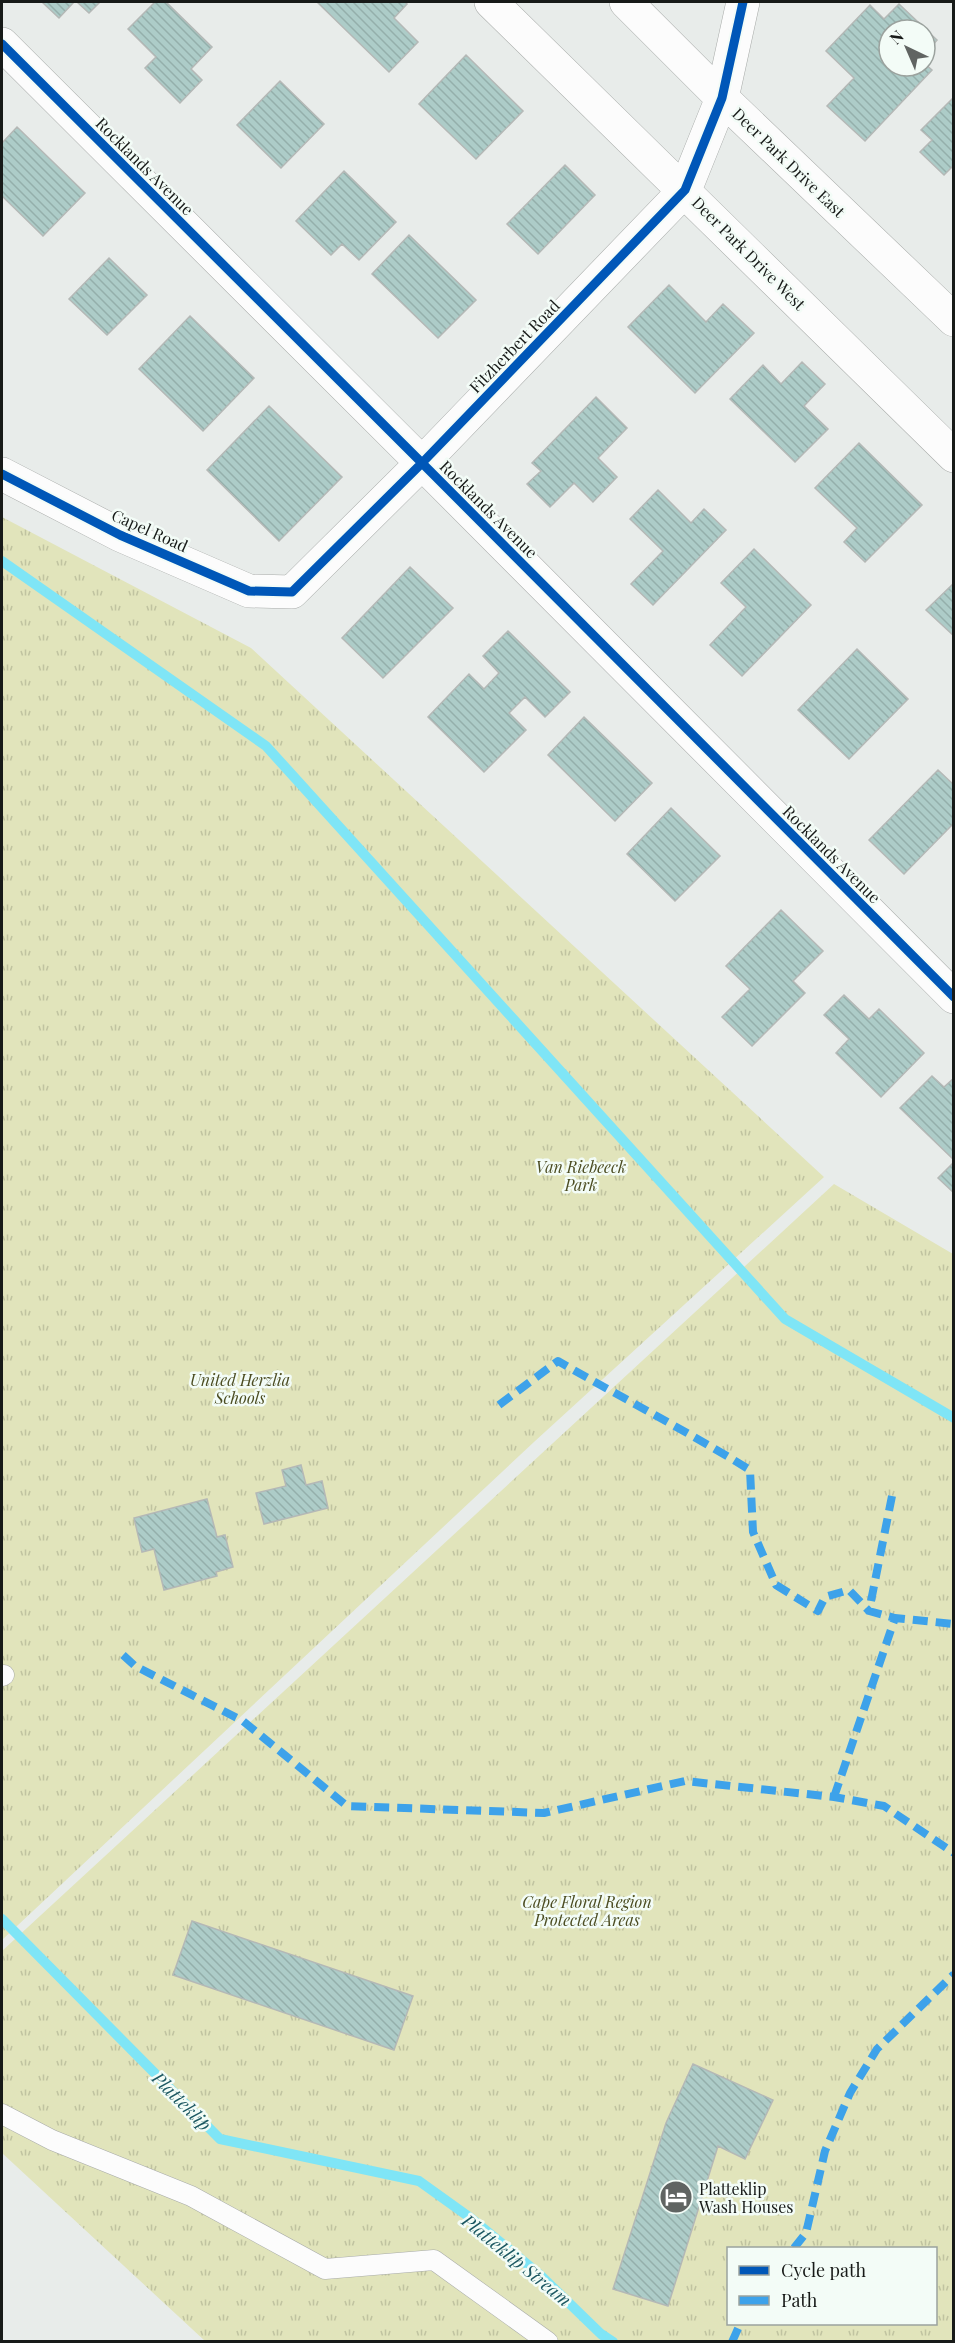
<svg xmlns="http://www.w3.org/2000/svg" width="955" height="2343" font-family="'Playfair Display',serif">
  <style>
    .grass { fill: url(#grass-tufts); fill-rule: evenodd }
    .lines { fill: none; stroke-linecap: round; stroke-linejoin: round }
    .stream { stroke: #7fe5f6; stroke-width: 10 }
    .building { fill: url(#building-back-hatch); stroke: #b4b8b6; stroke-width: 1.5 }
    .lane-casing { stroke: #a8aba9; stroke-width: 21 }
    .street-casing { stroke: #a8aba9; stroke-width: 34 }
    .lane { stroke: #fcfcfc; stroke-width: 20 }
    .street { stroke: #fcfcfc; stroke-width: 33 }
    .quiet { stroke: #3da2ea; stroke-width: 8; stroke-dasharray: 15 8; stroke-linecap: butt }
    .cycleway-casing { stroke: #f3fcf7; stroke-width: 13 }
    .cycleway { stroke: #0057b8; stroke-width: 9 }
    .labels { text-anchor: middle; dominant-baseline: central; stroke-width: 5; stroke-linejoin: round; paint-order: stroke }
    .street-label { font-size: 16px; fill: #171a18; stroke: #f3fcf7 }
    .park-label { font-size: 16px; font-style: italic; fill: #4b4c21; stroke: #f3fcf7 }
    .poi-label { font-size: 16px; fill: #171a18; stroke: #f3fcf7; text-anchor: start }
    .water-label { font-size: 18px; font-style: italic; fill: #1c5862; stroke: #f3fcf7 }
  </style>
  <defs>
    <pattern id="grass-tufts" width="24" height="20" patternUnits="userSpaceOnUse" patternTransform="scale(1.5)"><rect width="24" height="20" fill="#e1e4bb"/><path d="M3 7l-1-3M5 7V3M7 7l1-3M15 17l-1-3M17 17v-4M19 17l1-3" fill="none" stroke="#c0c3a0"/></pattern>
    <pattern id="building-back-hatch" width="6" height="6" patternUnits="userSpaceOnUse" patternTransform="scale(1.5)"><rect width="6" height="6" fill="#adccc8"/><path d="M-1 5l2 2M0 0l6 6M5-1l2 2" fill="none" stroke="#94afab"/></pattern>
  </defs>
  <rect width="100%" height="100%" fill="#e8ecea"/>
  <path class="grass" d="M2,517l249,131 573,529 -290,265 -532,498z
    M834,1184l119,70v1087h-748l-203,-188v-202zM728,2248h208v76h-208z"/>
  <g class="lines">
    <path class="stream" d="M2,561l264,185 519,573 169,99
      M2,1919l218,220 199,42 53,38 67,55 62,60 12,8"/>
  </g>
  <path class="building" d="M42,2h32l-15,16z
    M77,2h23l-11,11z
    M155,2h11l46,45 -21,22 11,11 -22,23 -35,-35 11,-11 -28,-28z
    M320,2h85l2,2 -13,14 24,24 -29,30 -71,-69z
    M899,4l38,36 -12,14v-24h-36v36h36v-2l7,6 -67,71 -38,-35 27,-28 -28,-27 44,-46 14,14z
    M466,55l57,56 -47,48 -57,-55z
    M280,81l44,43 -43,44 -44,-43z
    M954,97v68l-10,10 -24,-23 12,-12 -11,-10z
    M17,127l68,66 -42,43 -41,-40v-53z
    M565,165l30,30 -57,59 -31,-30z
    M344,171l52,51 -37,38 -17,-16 -11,11 -35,-34z
    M409,235l67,65 -38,38 -66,-64z
    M109,258l38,37 -40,40 -38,-36z
    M669,285l37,37 17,-18 31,29 -59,60 -67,-66z
    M190,316l64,62 -51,53 -64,-62z
    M802,362l23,22 -21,22 24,23 -33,33 -65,-63 33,-34 18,19z
    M596,397l31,31 -29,30 19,19 -24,25 -19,-19 -24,24 -23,-23 14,-13 -9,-8z
    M269,406l73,71 -63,64 -72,-71z
    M859,443l63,62 -57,57 -21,-20 13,-14 -42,-40z
    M658,490l33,33 13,-14 22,21 -73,75 -22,-21 32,-33 -33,-32z
    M754,549l57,56 -69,71 -32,-31 36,-38 -25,-24z
    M410,567l43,41 -70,70 -41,-40z
    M954,583v53l-28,-26z
    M508,631l62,61 -25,25 -20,-20 -16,16 17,17 -42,42 -56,-55 41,-43 15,15 15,-16 -16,-17z
    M857,649l51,50 -59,60 -51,-49z
    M584,717l68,66 -37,38 -67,-66z
    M938,770l16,15v38l-50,51 -35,-34z
    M671,808l49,48 -45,45 -48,-47z
    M781,910l42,41 -30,30 12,12 -53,53 -30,-29 28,-28 -24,-23z
    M844,995l25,24 10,-10 45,44 -43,44 -45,-44 13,-14 -25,-24z
    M932,1076l12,11 10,-9v82l-54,-52z
    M954,1162v31l-16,-15z
    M301,1465l5,20 16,-4 6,27 -64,16 -8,-31 30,-7 -4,-16z
    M207,1499l10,38 8,-2 8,32 -17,5 1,4 -53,14 -10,-41 -12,3 -8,-34z
    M192,1921l221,75 -19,54 -221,-75z
    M693,2064l80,36 -28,59 -27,-13 -50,160 -55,-17 53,-166z"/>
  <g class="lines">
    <defs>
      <path id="lane" d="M2,1676l2,-1
        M2,2114l50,26 139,56 134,73 109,-9 114,82"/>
      <path id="street" d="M491,2l463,454
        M626,2l96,96 232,222
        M2,44l420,419 532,534
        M2,474l118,61 129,56 43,1 130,-129 263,-273 37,-92 21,-96"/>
    </defs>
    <use href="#lane" class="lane-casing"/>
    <use href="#street" class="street-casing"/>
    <use href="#lane" class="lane"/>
    <use href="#street" class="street"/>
    <path class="quiet" d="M499,1405l59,-44c64,37 129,70 192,109l3,62 23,53 42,26 7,-14 24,-7 20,21
      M892,1496l-23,115 26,7
      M123,1655l12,11 108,55 104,85 197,7 141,-32 149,16 50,9 70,47
      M834,1797l61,-179 59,6
      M794,2248l12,-15 19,-82 25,-58 27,-44 77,-75
      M732,2342l8,-18"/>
    <defs>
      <path id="cycleway" d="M2,44l420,419 532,534
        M2,474l118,61 129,56 43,1 130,-129 263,-273 37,-92 21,-96"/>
    </defs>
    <use href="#cycleway" class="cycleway-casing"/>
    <use href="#cycleway" class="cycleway"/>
  </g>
  <defs>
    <symbol id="hotel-disc" viewBox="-11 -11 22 22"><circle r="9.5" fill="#606462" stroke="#f3fcf7"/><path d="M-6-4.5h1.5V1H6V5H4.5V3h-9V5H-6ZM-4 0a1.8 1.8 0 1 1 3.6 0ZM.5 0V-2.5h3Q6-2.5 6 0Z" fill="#fff"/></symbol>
  </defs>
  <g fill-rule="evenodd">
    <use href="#hotel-disc" x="657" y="2178" width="38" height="38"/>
  </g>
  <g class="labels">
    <g class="street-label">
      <text transform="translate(789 162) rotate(44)">Deer Park Drive East</text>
      <text transform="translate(145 166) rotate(45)">Rocklands Avenue</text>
      <text transform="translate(749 253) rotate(45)">Deer Park Drive West</text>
      <text transform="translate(514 346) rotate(-46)">Fitzherbert Road</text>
      <text transform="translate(489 509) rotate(45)">Rocklands Avenue</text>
      <text transform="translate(150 530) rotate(24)">Capel Road</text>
      <text transform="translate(832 854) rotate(45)">Rocklands Avenue</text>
    </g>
    <g class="park-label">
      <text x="581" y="1166">Van Riebeeck<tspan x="581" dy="18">Park</tspan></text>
      <text x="240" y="1379">United Herzlia<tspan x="240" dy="18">Schools</tspan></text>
      <text x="587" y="1901">Cape Floral Region<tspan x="587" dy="18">Protected Areas</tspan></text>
    </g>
    <g class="poi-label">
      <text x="699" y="2188">Platteklip<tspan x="699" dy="18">Wash Houses</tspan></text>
    </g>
    <g class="water-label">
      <text transform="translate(182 2101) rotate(45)">Platteklip</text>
      <text transform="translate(517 2260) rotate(39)">Platteklip Stream</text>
    </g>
  </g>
  <rect width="955" height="2343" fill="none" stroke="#171a18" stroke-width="6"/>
  <rect x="727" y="2247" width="210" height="78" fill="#f3fcf7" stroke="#9ba29e" stroke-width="1.5"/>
  <rect x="739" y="2266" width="30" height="9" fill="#0057b8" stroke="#9ba29e" stroke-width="1.5"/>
  <text x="781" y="2277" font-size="18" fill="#171a18">Cycle path</text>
  <rect x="739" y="2296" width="30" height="9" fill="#3da2ea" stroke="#9ba29e" stroke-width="1.5"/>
  <text x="781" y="2307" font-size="18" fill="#171a18">Path</text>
  <g transform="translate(907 48) rotate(316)"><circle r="28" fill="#f3fcf7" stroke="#9ba29e" stroke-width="1.5"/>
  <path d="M0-4.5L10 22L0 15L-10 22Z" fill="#606462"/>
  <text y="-9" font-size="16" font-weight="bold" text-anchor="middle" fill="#171a18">N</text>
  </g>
</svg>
